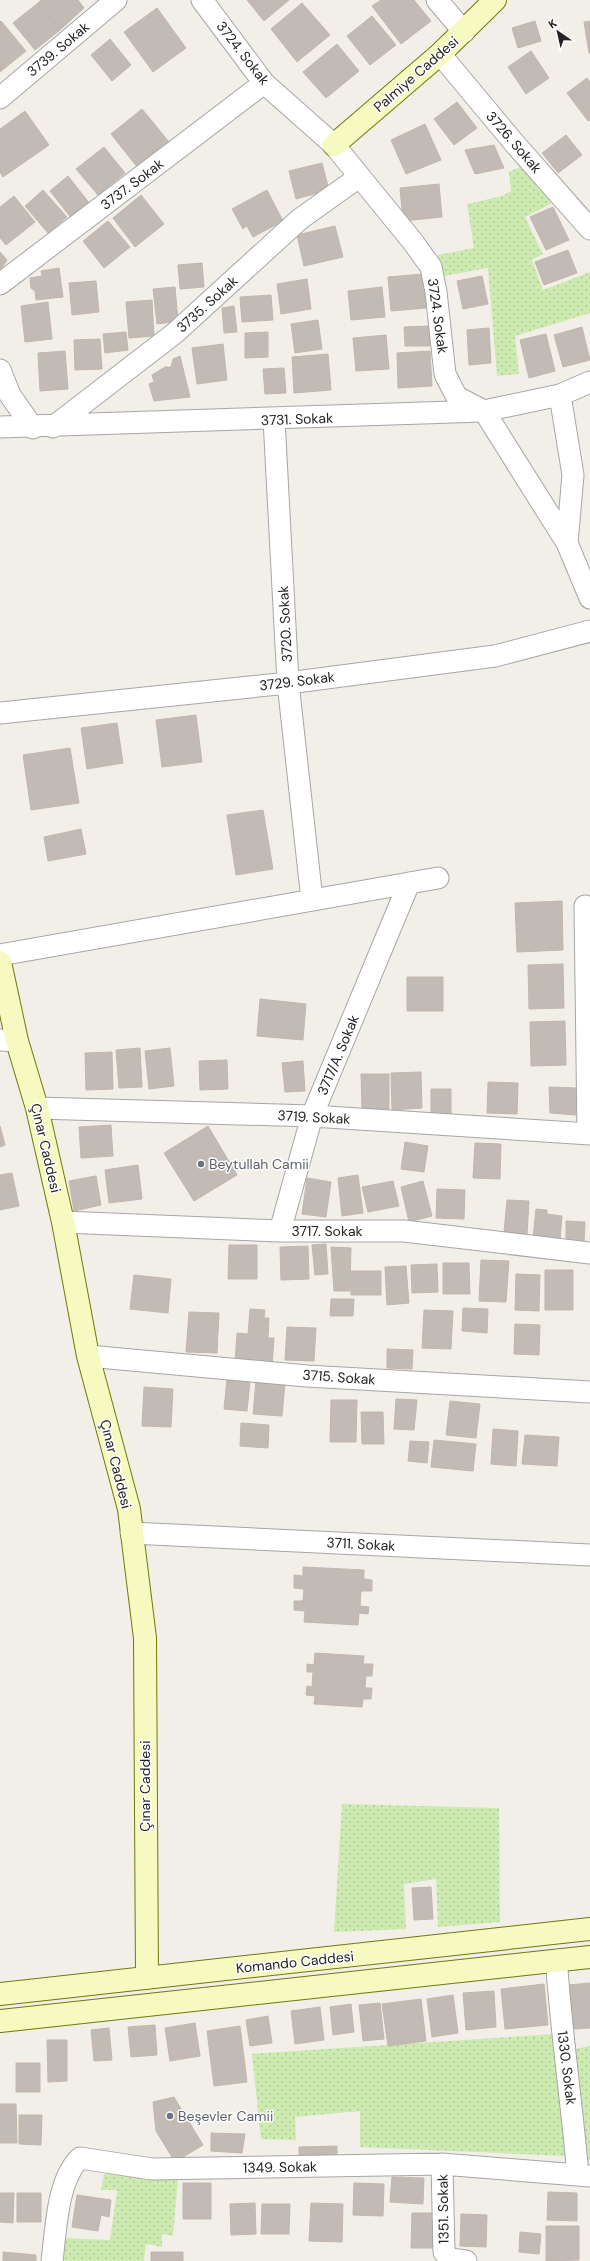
<svg xmlns="http://www.w3.org/2000/svg" width="590" height="2261" font-family="'DM Sans',sans-serif">
  <style>
    .garden { fill: url(#garden-dots) }
    .building { fill: #c2bbb5; stroke: #c3b6ab }
    .lines { fill: none; stroke-linecap: round; stroke-linejoin: round }
    .street-casing { stroke: #a6a6a6; stroke-width: 23 }
    .secondary-casing { stroke: #6e7a08; stroke-width: 24 }
    .street { stroke: #fff; stroke-width: 21 }
    .secondary { stroke: #f6f9c0; stroke-width: 22 }
    .worship-dot { fill: #6b7280; stroke: #fff; stroke-width: 1.5 }
    .labels { text-anchor: middle; dominant-baseline: central; stroke-width: 3; stroke-linejoin: round; paint-order: stroke }
    .street-label { font-size: 14px; fill: #222; stroke: #fff }
    .worship-label { font-size: 14px; fill: #5b616d; stroke: #fff; text-anchor: start }
  </style>
  <defs>
    <pattern id="garden-dots" width="8" height="8" patternUnits="userSpaceOnUse"><rect width="8" height="8" fill="#cdeab1"/><path d="M2 2h.1M6 6h.1" fill="none" stroke="#b0c898" stroke-width="1.8" stroke-linecap="round"/></pattern>
  </defs>
  <rect width="100%" height="100%" fill="#f2efe9"/>
  <path class="garden" d="M522,166l30,37 -27,14 18,37 -11,6 11,30 47,-18v41l-75,23 4,38 -22,2 -9,-108 -44,8 -6,-21 36,-7 -7,-44 35,-8 9,-5 -2,-19z
    M342,1804l157,4 1,114 -62,5 -2,-48 -32,5 2,45 -72,3z
    M554,2034l11,122 -205,-9v-36l-65,6 1,23 -35,-1 -9,-85z
    M590,2046v114h-3l-12,-111z
    M104,2174l74,4 -5,58 -11,-2v13l-16,-3 -2,17h-85l1,-23 50,2 7,-50h-16z"/>
  <path class="building" d="M41,0h37l6,8 -24,22 -22,-27z
    M247,0h42l-25,21z
    M381,0h33l17,21 -30,23 -29,-38z
    M38,3l22,27 -25,20 -22,-27z
    M302,3l28,32 -33,27 -26,-33z
    M157,8l29,40 -33,24 -29,-40z
    M372,16l24,29 -26,20 -23,-29z
    M1,21l25,30 -26,21v-50z
    M535,21l6,20 -23,7 -6,-20z
    M590,21v32h-1l-5,-31z
    M110,39l21,26 -19,16 -21,-26z
    M337,44l22,27 -33,27 -23,-26z
    M531,51l18,27 -23,16 -18,-27z
    M587,78l3,4v38l-2,1 -21,-28z
    M457,102l20,26 -23,17 -20,-26z
    M142,109l27,33 -31,26 -27,-34z
    M25,111l24,34 -46,32 -3,-5v-43z
    M425,124l16,36 -35,14 -15,-34z
    M566,135l16,20 -24,18 -16,-20z
    M494,145l10,23 -29,6 -10,-24z
    M104,147l21,26 -27,22 -22,-26z
    M322,163l7,27 -33,9 -7,-28z
    M68,176l22,28 -18,15 -22,-28z
    M439,184l3,33 -39,4 -3,-33z
    M43,190l24,27 -19,16 -23,-27z
    M267,190l16,31 -30,16 -6,-11 -4,3 -11,-20z
    M141,195l23,29 -29,23 -22,-29z
    M14,196l21,26 -29,23 -6,-7v-31z
    M553,207l16,33 -23,10 -16,-33z
    M108,221l22,26 -26,21 -21,-27z
    M335,226l8,31 -39,9 -7,-31z
    M568,250l9,23 -33,12 -9,-23z
    M0,252l7,8 -7,11z
    M202,263l2,24 -24,2 -2,-24z
    M59,268l4,29 -27,3 -1,-9 -4,-3 -1,-10 12,-2 -1,-5z
    M423,274l3,34 -35,3 -3,-34z
    M482,276l6,28 -25,5 -6,-28z
    M307,279l4,30 -30,5 -4,-30z
    M96,281l3,31 -27,3 -3,-32z
    M175,287l3,34 -21,3 -4,-35z
    M382,287l3,30 -34,3 -3,-29z
    M271,295l2,25 -31,2 -2,-25z
    M152,300l2,36 -25,2 -3,-36z
    M48,302l4,37 -27,3 -4,-36z
    M234,306l3,26 -13,1 -2,-25z
    M318,320l4,29 -27,4 -4,-29z
    M429,326l1,20h-25l-1,-19z
    M582,327l8,33 -27,7 -9,-32z
    M489,328l2,35 -22,2 -2,-35z
    M126,332l2,18 -23,3 -2,-19z
    M268,332v25l-23,1v-25z
    M546,334l9,37 -26,7 -9,-38z
    M386,335l3,34 -33,2 -3,-33z
    M100,339l2,30 -27,1 -1,-30z
    M223,344l4,36 -30,4 -5,-36z
    M65,351l3,38 -28,2 -2,-38z
    M430,351l2,35 -34,2 -1,-35z
    M328,354l3,36 -37,3 -2,-36z
    M180,356l10,41 -36,4 -5,-17 5,-2 -2,-7 13,-8h6l2,-8z
    M284,368l2,25 -21,1 -2,-25z
    M196,715l6,47 -40,5 -6,-47z
    M117,723l6,40 -36,6 -6,-41z
    M70,748l9,55 -48,7 -8,-55z
    M263,810l10,59 -37,6 -9,-60z
    M81,829l5,25 -38,7 -4,-24z
    M562,901l1,49 -46,2 -2,-49z
    M563,964l1,44 -35,1 -1,-44z
    M407,977h36v34h-36z
    M260,999l46,5 -3,36 -46,-4z
    M565,1021l1,44 -35,1 -1,-44z
    M140,1048l2,39 -23,1 -3,-38z
    M170,1048l4,38 -25,3 -4,-38z
    M112,1052l1,37 -27,1 -1,-37z
    M227,1060l1,29 -28,1 -1,-29z
    M303,1061l2,30 -20,1 -3,-29z
    M421,1072l1,36 -30,2 -1,-37z
    M361,1074h28v35h-27z
    M488,1082l30,1 -1,31 -30,-1z
    M549,1087l28,1 -1,27 -26,-2z
    M431,1089h20v25h-20z
    M111,1125l2,31 -32,2 -2,-31z
    M0,1126l5,19 -5,2z
    M208,1126l29,49 -43,26 -30,-48z
    M405,1142l23,4 -4,26 -23,-3z
    M475,1143l26,1 -1,35 -27,-1z
    M138,1165l4,34 -33,4 -4,-33z
    M12,1173l7,33 -19,4v-35z
    M358,1175l5,38 -21,3 -4,-38z
    M96,1176l5,29 -27,6 -5,-30z
    M307,1178l24,4 -5,35 -24,-3z
    M393,1181l6,25 -31,6 -6,-25z
    M423,1181l9,35 -23,6 -8,-35z
    M437,1189l28,1 -1,29 -28,-1z
    M507,1200l22,1 -2,33 -23,-2z
    M536,1209l11,1v4l15,2 -2,24 -27,-2z
    M566,1221l19,1 -1,21 -18,-1z
    M326,1244l2,30 -13,1 -3,-30z
    M229,1245h28v34h-29z
    M308,1246l1,33 -28,1 -1,-33z
    M331,1247l20,1 -1,43h-16z
    M481,1260l28,1 -3,41 -27,-1z
    M443,1263h26l1,31h-27z
    M437,1264l1,28 -26,1 -1,-28z
    M406,1266l3,37 -22,2 -2,-38z
    M545,1270h28v40h-28z
    M351,1271h30v24h-30z
    M516,1274l24,1 -1,36 -24,-1z
    M134,1275l37,4 -3,34 -38,-4z
    M331,1299h23l-1,17h-23z
    M463,1308l25,1 -1,24 -25,-2z
    M250,1309l15,1 -1,8h5l-1,20h6l-2,28 -37,-2 2,-31 11,1z
    M424,1310l29,1 -2,38 -29,-1z
    M189,1312l30,1 -2,40 -31,-1z
    M515,1324l25,1 -1,30 -25,-1z
    M287,1327l29,1 -2,33 -29,-1z
    M387,1349l26,1 -1,19 -25,-1z
    M227,1379l23,2 -3,30 -23,-2z
    M256,1381l29,2 -3,33 -29,-2z
    M144,1387l29,2 -2,38 -29,-1z
    M396,1399l21,1 -3,30 -20,-1z
    M331,1400h26l-1,42h-26z
    M450,1401l30,3 -4,34 -30,-3z
    M361,1412h22l1,32h-22z
    M241,1423l28,2 -1,23 -28,-2z
    M493,1429l25,2 -2,35 -25,-2z
    M525,1435l34,2 -2,29 -35,-2z
    M434,1440l42,4 -3,27 -42,-4z
    M410,1441l19,1 -2,21 -19,-2z
    M303,1567l61,3v9l8,1v11h-11l-1,15 9,1 -1,7 -9,-1 -1,12 -54,-3 1,-11 -11,-1v-9h9l1,-12 -10,-1v-13l9,1z
    M315,1653l49,3 -1,8h10l-1,12h-6l-1,12h7l-1,11h-8l-1,8 -48,-3 1,-8 -9,-1 1,-9 5,1 1,-15h-6v-8l7,1z
    M431,1887l2,32 -19,1 -2,-32z
    M590,1983v45l-16,1 -6,-44z
    M544,1984l4,41 -43,4 -4,-40z
    M494,1991l2,36 -30,3 -3,-37z
    M453,1995l5,38 -26,4 -5,-38z
    M421,1999l5,42 -38,5 -6,-42z
    M380,2003l4,36 -21,2 -4,-36z
    M351,2004l3,28 -21,3 -3,-28z
    M320,2007l4,33 -29,4 -4,-33z
    M268,2016l4,27 -22,3 -4,-26z
    M195,2023l5,33 -30,5 -5,-33z
    M155,2025l2,30 -26,2 -3,-30z
    M240,2026l7,56 -33,4 -7,-55z
    M109,2028l3,32 -18,1 -3,-31z
    M47,2040h20v41l-19,1z
    M16,2063h24v29h-24z
    M174,2097l29,48 -28,17 -19,-31 -3,-29z
    M0,2104h16l1,39h-17z
    M19,2115h23l-1,30 -22,-1z
    M211,2133l34,1 -3,19 -31,-2z
    M337,2146v14l-38,1v-14z
    M392,2177l32,1 -1,26 -33,-2z
    M183,2183h28v36h-28z
    M354,2183l30,1 -1,32 -30,-1z
    M548,2192l29,1v28l-30,-1z
    M0,2193h14l-1,30 -13,-1z
    M17,2193h24v29h-24z
    M77,2195l34,5 -2,17 -8,-2 -3,16 -26,-4z
    M255,2203l1,31 -25,1 -1,-31z
    M311,2203l32,1 -1,38 -33,-1z
    M262,2204h28l-1,30h-28z
    M412,2213h25l-1,35h-25z
    M461,2214l26,1 -1,32 -26,-1z
    M546,2226h33v34l-33,1z
    M520,2232l21,2 -2,20 -20,-2z
    M3,2252l33,3v6h-33z
    M151,2252h32v9h-32z"/>
  <g class="lines">
    <defs>
      <path id="street" d="M202,0l62,83 70,62 79,97 18,25 5,25 9,82 7,14 5,9 27,14 83,132 23,55
        M437,0l27,32
        M440,54l75,90 75,85
        M0,98l116,-98
        M0,284l264,-201
        M0,370l10,25 23,33
        M560,395l13,80 -6,68
        M274,419l14,264 24,217
        M0,427l484,-16 76,-16 30,-13
        M53,427l122,-94 125,-114 59,-42
        M0,713l288,-30 207,-27 95,-25
        M585,906l3,228
        M0,955l438,-77
        M0,1040l17,1
        M37,1108l275,8 278,18
        M63,1222l217,9h124l186,22
        M280,1231l32,-115 97,-233
        M88,1356l219,20 283,16
        M131,1533l459,22
        M558,1960l-1,9c5,69 15,137 21,206
        M442,2164l2,88 6,7 16,2
        M52,2261c4,-31 5,-81 28,-103l72,11 290,-5 148,12"/>
      <path id="secondary" d="M334,145l106,-91 55,-54
        M0,962l17,79 20,67 26,114 25,134 41,153 16,129 2,340
        M0,1994l590,-65
        M0,2021l590,-64"/>
    </defs>
    <use href="#street" class="street-casing"/>
    <use href="#secondary" class="secondary-casing"/>
    <use href="#street" class="street"/>
    <use href="#secondary" class="secondary"/>
  </g>
  <g class="worship-dot">
    <circle cx="201" cy="1164" r="4"/>
    <circle cx="170" cy="2116" r="4"/>
  </g>
  <g class="labels">
    <g class="street-label">
      <text transform="translate(58 49) rotate(-40)">3739. Sokak</text>
      <text transform="translate(243 53) rotate(52)">3724. Sokak</text>
      <text transform="translate(416 74) rotate(-41)">Palmiye Caddesi</text>
      <text transform="translate(514 142) rotate(49)">3726. Sokak</text>
      <text transform="translate(132 184) rotate(-37)">3737. Sokak</text>
      <text transform="translate(207 304) rotate(-42)">3735. Sokak</text>
      <text transform="translate(438 316) rotate(82)">3724. Sokak</text>
      <text transform="translate(297 419) rotate(-2)">3731. Sokak</text>
      <text transform="translate(285 624) rotate(-93)">3720. Sokak</text>
      <text transform="translate(297 681) rotate(-7)">3729. Sokak</text>
      <text transform="translate(338 1055) rotate(-67)">3717/A. Sokak</text>
      <text transform="translate(314 1117) rotate(3)">3719. Sokak</text>
      <text transform="translate(46 1148) rotate(77)">Çınar Caddesi</text>
      <text x="327" y="1231">3717. Sokak</text>
      <text transform="translate(339 1377) rotate(4)">3715. Sokak</text>
      <text transform="translate(116 1464) rotate(76)">Çınar Caddesi</text>
      <text transform="translate(361 1544) rotate(3)">3711. Sokak</text>
      <text transform="translate(145 1786) rotate(-90)">Çınar Caddesi</text>
      <text transform="translate(295 1962) rotate(-6)">Komando Caddesi</text>
      <text transform="translate(567 2068) rotate(83)">1330. Sokak</text>
      <text transform="translate(280 2167) rotate(-1)">1349. Sokak</text>
      <text transform="translate(443 2209) rotate(-91)">1351. Sokak</text>
    </g>
    <g class="worship-label">
      <text x="209" y="1164">Beytullah Camii</text>
      <text x="178" y="2116">Beşevler Camii</text>
    </g>
  </g>
  <g transform="translate(558 32) rotate(326)" stroke="#ffffff" stroke-width="3" paint-order="stroke">
  <path d="M0-3L7 15L0 10L-7 15Z" fill="#222222"/>
  <text y="-6" font-size="11" font-weight="bold" text-anchor="middle" fill="#222222">K</text>
  </g>
</svg>
